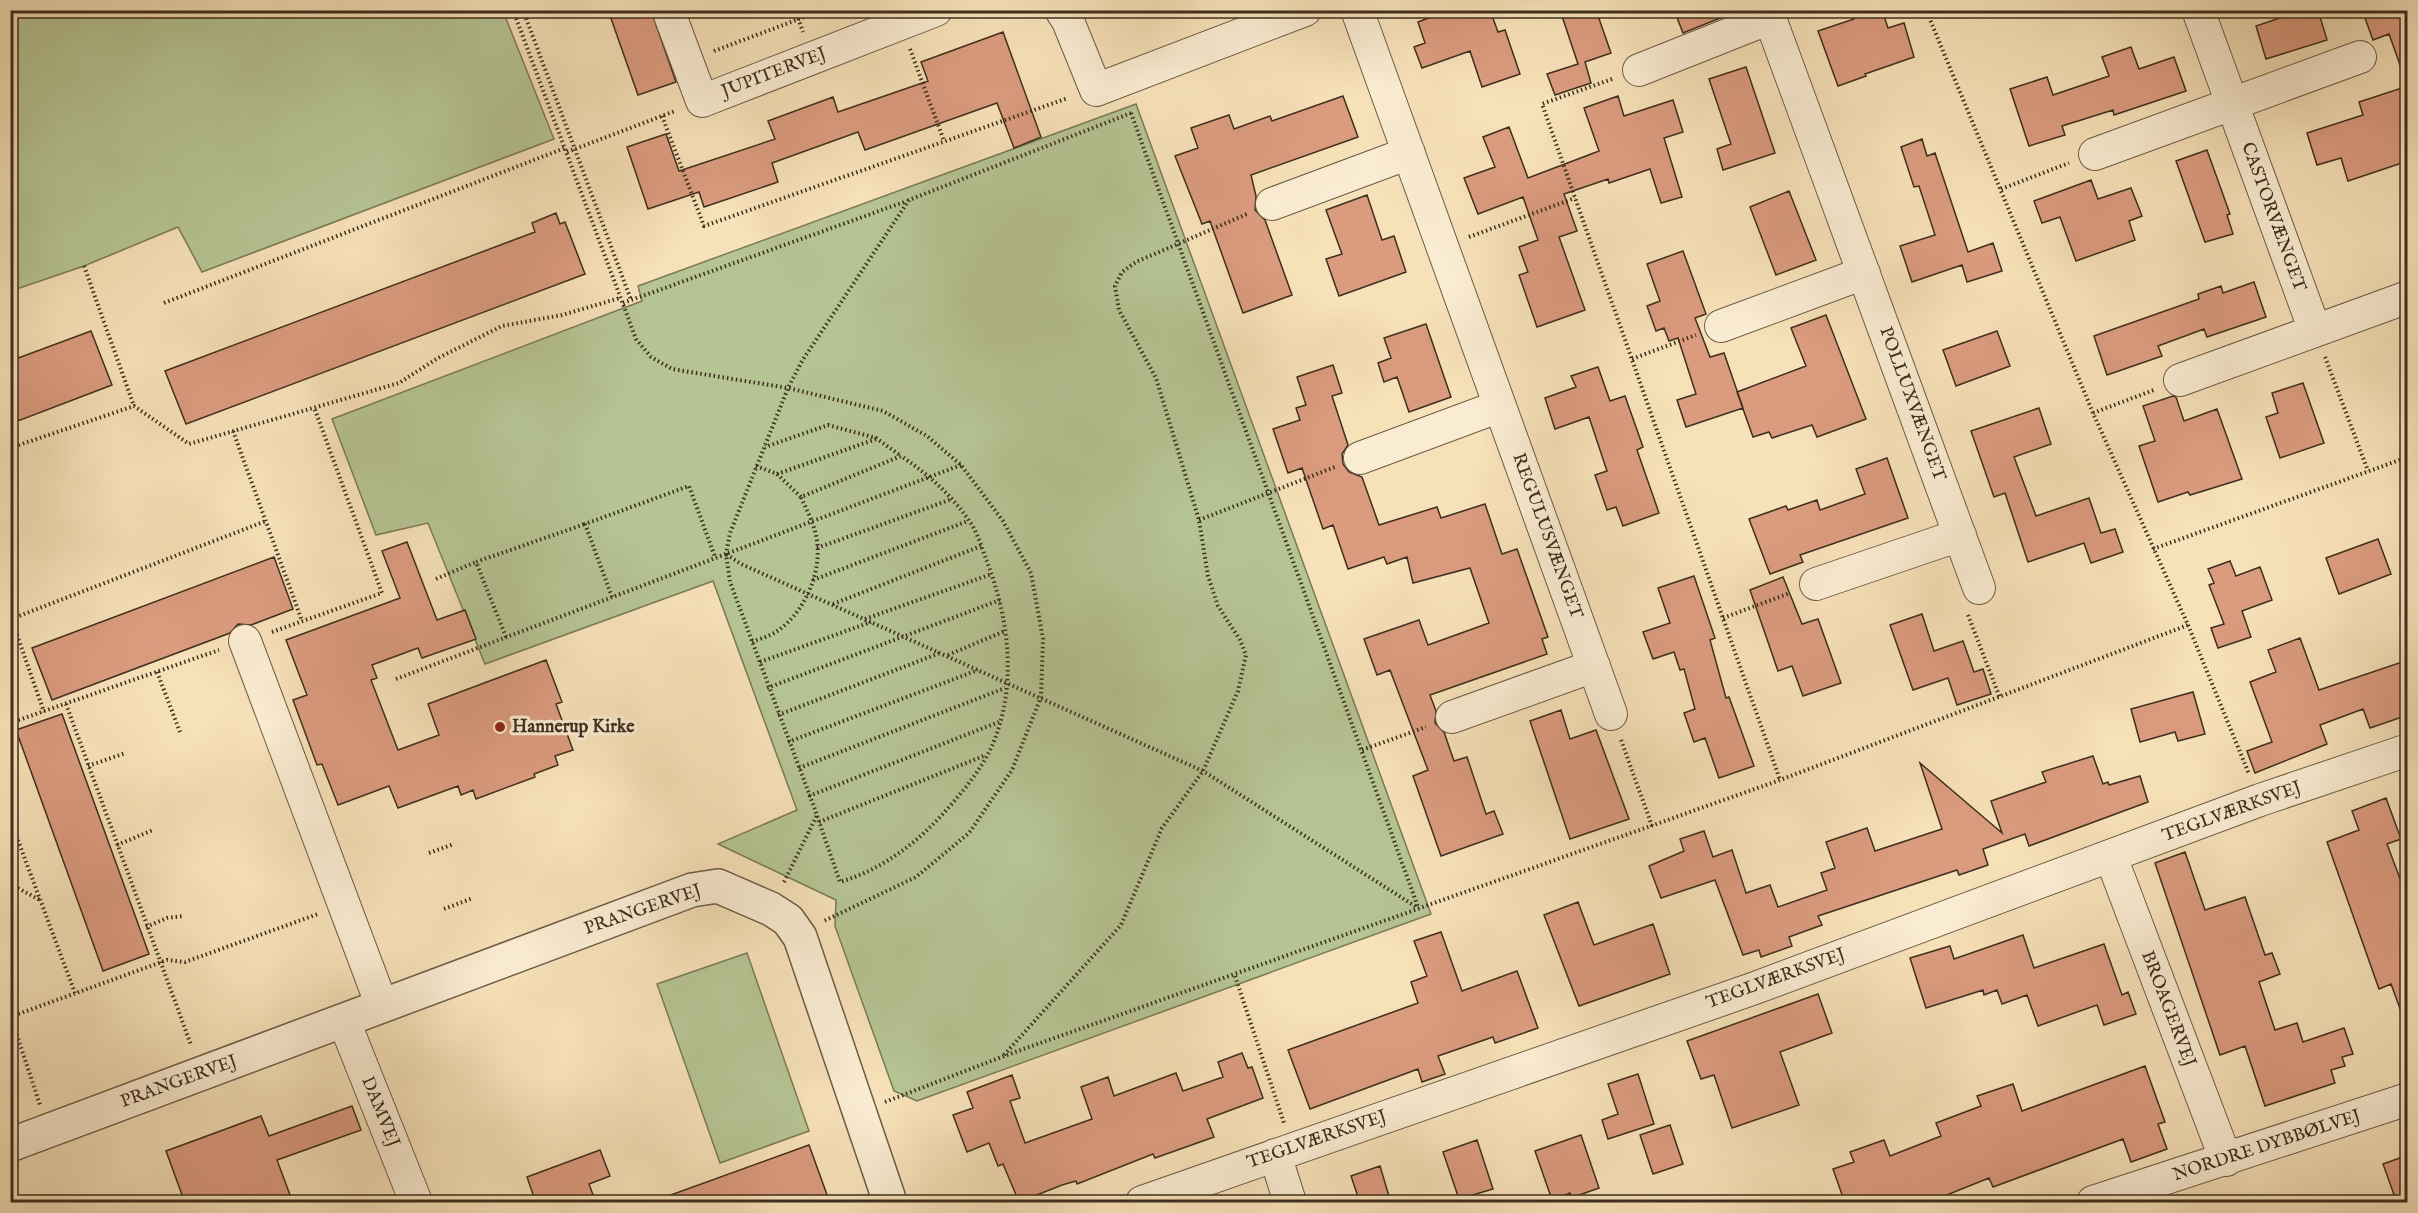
<svg xmlns="http://www.w3.org/2000/svg" width="2418" height="1213" font-family="'IM FELL English',serif">
  <style>
    .green { fill: #b6c494; stroke: #7a7959; stroke-width: 1.5 }
    .building { fill: #db9b7f; stroke: #3e2e1e; stroke-width: 1.5 }
    .lines { fill: none; stroke-linecap: round; stroke-linejoin: round }
    .minor-casing { stroke: #6c5b45; stroke-width: 34 }
    .tertiary-casing { stroke: #6c5b45; stroke-width: 36 }
    .path { stroke: #3e2e1e; stroke-width: 4; stroke-dasharray: 1.5 3; stroke-linecap: butt }
    .minor { stroke: #faecd2; stroke-width: 32 }
    .tertiary { stroke: #faecd2; stroke-width: 33 }
    .poi-dot { fill: #8f2418; stroke: #faecd2; stroke-width: 2 }
    .labels { text-anchor: middle; dominant-baseline: central; stroke-width: 6; stroke-linejoin: round; paint-order: stroke }
    .street-label { font-size: 18px; fill: #3e2e1e; stroke: #faecd2 }
    .poi-label { font-size: 18px; font-weight: bold; fill: #3e2e1e; stroke: #faecd2; text-anchor: start }
  </style>
  <rect width="100%" height="100%" fill="#f7e1b9"/>
  <filter id="stains"><feTurbulence type="fractalNoise" baseFrequency=".00333" numOctaves="4"/><feColorMatrix values="0 0 0 0 .2 0 0 0 0 .09 0 0 0 0 .02 0 0 0 .5 -.17"/></filter>
  <radialGradient id="worn" r=".72"><stop offset=".6" stop-color="#630" stop-opacity="0"/><stop offset="1" stop-color="#630" stop-opacity=".3"/></radialGradient>
  <path class="green" d="M10,11h493l51,128 -352,133 -24,-45 -94,39 -73,25z
    M1136,104l295,810 -514,187 -23,-10 -59,-165 1,-26 -118,-56 79,-34 -84,-229 -228,83 -57,-141 -52,12 -44,-116 310,-118 -4,-15z
    M747,953l62,178 -89,32 -63,-179z"/>
  <path class="building" d="M608,10h43l25,72 -38,13z
    M1450,10h40l8,22 7,-2 15,44 -38,13 -12,-36 -48,17 -8,-21 11,-4 -7,-21z
    M1560,10h36l15,43 -26,9 6,21 -36,12 -8,-21 31,-10z
    M1674,10h66l-57,23z
    M1852,10h30l6,18 16,-5 10,34 -49,17 1,2 -28,10 -20,-55 36,-12z
    M2304,10h14l9,30 -61,19 -10,-33z
    M2362,10h46v66h-4l-15,-42 -16,6z
    M1003,32l38,105 -27,11 -17,-45 -132,47 -7,-18 -86,31 6,19 -74,25 -5,-15 -51,17 -21,-62 39,-13 13,37 96,-32 -7,-18 65,-24 5,15 90,-31 -7,-19z
    M2131,47l8,22 35,-12 12,34 -72,24 -1,-5 -51,16 3,9 -36,11 -19,-57 37,-12 6,18 56,-19 -7,-19z
    M1746,67l29,86 -52,17 -6,-21 14,-5 -22,-65z
    M2408,86v75l-60,20 -7,-23 -24,7 -10,-32 56,-18 -4,-13z
    M1343,96l15,41 -107,38 5,21 -1,14 10,10 27,75 -49,18 -33,-92 -8,3 -27,-68 23,-8 -7,-20 38,-13 5,14 36,-13 2,5z
    M1618,96l6,20 49,-16 10,32 -19,6 18,59 -21,6 -11,-34 -41,14 -1,-4 -44,15 13,37 -18,6 26,73 -48,17 -18,-52 9,-3 -9,-25 19,-7 -15,-43 -45,17 -14,-36 31,-11 -12,-30 26,-10 19,51 71,-27 -15,-43z
    M1922,139l5,17 8,-3 33,99 25,-9 9,28 -35,11 -5,-17 -50,17 -12,-36 35,-11 -16,-49 -5,1 -13,-40z
    M2207,150l23,64 -3,1 6,19 -28,8 -29,-81z
    M2091,180l7,19 33,-11 11,28 -13,5 6,19 -59,21 -16,-44 -18,6 -8,-22z
    M1789,191l27,69 -40,15 -26,-68z
    M1367,195l15,45 12,-4 12,36 -67,24 -13,-37 16,-5 -16,-44z
    M556,213l4,11 5,-2 20,52 -399,150 -21,-53 370,-139 -3,-9z
    M1683,251l23,63 -11,4 15,39 14,-4 19,55 -57,19 -9,-27 19,-6 -18,-56 -9,3 -5,-13 -8,3 -9,-25 13,-5 -13,-37z
    M2254,282l12,35 -59,20 -3,-8 -46,17 4,10 -55,19 -13,-39 105,-37 -1,-5 23,-8 2,7z
    M1826,315l40,104 -49,18 -5,-12 -40,13 -3,-6 -16,5 -16,-45 69,-26 -15,-38z
    M1426,324l25,73 -42,15 -12,-35 -13,5 -6,-19 13,-5 -7,-20z
    M91,331l21,54 -102,39v-63z
    M1997,331l13,35 -54,20 -13,-36z
    M1333,365l9,28 -10,3 16,49 -6,9 1,10 6,8 13,5 17,48 58,-18 4,11 44,-14 17,50 15,-5 31,88 -6,2 5,15 -117,41 6,16 -1,12 9,9 10,29 13,-4 19,57 8,-3 9,23 -62,22 -28,-80 15,-6 -38,-100 -13,5 -13,-36 55,-19 9,25 61,-22 -19,-55 -57,15 -6,-26 -20,7 -3,-7 -36,12 -15,-44 -10,4 -21,-61 -14,5 -15,-44 27,-9 -4,-12 10,-3 -9,-28z
    M1598,367l12,34 15,-5 18,51 -6,3 22,63 -36,13 -7,-19 -9,3 -12,-35 12,-4 -18,-54 -34,12 -10,-31 31,-11 -5,-11z
    M2303,383l21,60 -44,15 -14,-41 12,-4 -6,-20z
    M2173,396l3,1 8,24 33,-12 25,70 -52,16 -2,-3 -30,10 -19,-56 16,-5 -12,-35z
    M2039,408l12,36 -37,13 22,59 53,-18 12,35 14,-4 8,23 -32,11 -7,-20 -56,19 -23,-69 -11,4 -23,-66z
    M1887,458l21,60 -108,37 3,7 -33,12 -21,-55 37,-13 2,4 29,-10 3,10 45,-16 -9,-25z
    M2378,539l13,35 -52,20 -13,-36z
    M407,542l30,78 28,-10 11,29 -54,19 -4,-10 -46,17 5,13 -6,2 27,70 41,-15 -11,-31 118,-44 16,42 -6,2 17,46 -18,6 3,9 -24,9 1,3 -59,22 -3,-9 -12,5 -3,-9 -60,22 -9,-22 -51,19 -16,-41 -5,1 -24,-65 14,-5 -21,-55 114,-42 -18,-47z
    M274,557l19,52 -42,16 -13,-1 -8,9 -178,67 -20,-52z
    M2230,561l6,15 24,-9 12,33 -30,11 9,26 -33,11 -7,-20 13,-4 -15,-39 5,-2 -6,-14z
    M1694,576l21,62 -5,2 16,58 3,-1 25,69 -35,12 -14,-40 -11,4 -10,-29 11,-4 -11,-40 -4,1 -6,-18 -21,7 -10,-27 27,-9 -12,-35z
    M1783,577l19,47 16,-5 23,64 -38,13 -11,-30 -14,5 -28,-81z
    M1922,614l12,37 29,-10 11,31 9,-3 8,25 -34,11 -9,-27 -35,12 -23,-65z
    M2300,638l19,52 89,-30v55l-38,13 -7,-19 -43,16 7,19 -72,29 -8,-22 25,-9 -22,-60 26,-10 -8,-22z
    M2193,692l12,42 -27,7 -3,-9 -35,10 -9,-33z
    M1561,710l9,29 26,-9 33,89 -59,20 -40,-118z
    M62,714l87,240 -46,17 -87,-241z
    M2093,756l10,28 5,-2 1,3 31,-9 8,26 -119,44 -4,-12 -42,15 5,16 -29,10 -2,-5 -139,46 4,9 -33,12 3,9 -31,11 -2,-7 -16,5 -28,-75 -54,18 -12,-32 35,-15 -4,-12 24,-8 9,26 19,-7 14,43 24,-8 8,22 49,-17 -6,-17 14,-5 -9,-26 41,-14 8,23 67,-22 -22,-66 82,70 -11,-32 55,-19 -4,-10z
    M2386,798l15,41 -14,5 21,56v122h-3l-14,-38 -12,5 -52,-147 32,-12 -7,-19z
    M2185,852l20,58 40,-13 20,58 7,-2 8,21 -21,8 16,48 22,-7 6,19 41,-14 9,26 -11,3 3,9 -14,4 4,13 -70,23 -20,-60 -25,9 -65,-192z
    M1578,902l16,43 59,-21 17,50 -91,32 -35,-91z
    M1441,932l21,59 55,-20 21,57 -43,15 -2,-6 -55,19 7,18 -23,8 -4,-13 -108,40 -22,-59 130,-47 -7,-21 16,-6 -13,-35z
    M2023,935l11,33 70,-24 18,51 6,-3 8,22 -32,11 -7,-20 -59,21 -11,-31 -25,9 -5,-14 -13,5 -1,-5 -57,18 -16,-50 40,-12 4,13z
    M1818,994l14,39 -52,19 19,53 -67,23 -18,-53 -13,4 -14,-38z
    M1242,1053l6,15 4,-1 11,31 -56,21 7,18 -59,21 -2,-4 -76,30 -1,-3 -14,4 -43,17 -16,-38 -5,2 -9,-23 -22,9 -14,-37 20,-7 -6,-16 45,-17 8,23 -10,3 15,42 67,-24 -11,-32 27,-10 6,19 62,-23 7,18 40,-14 -5,-15z
    M2145,1066l20,56 -7,2 9,25 -36,13 -8,-23 -130,48 -4,-9 -62,25h-82l-12,-34 21,-7 -4,-10 34,-12 6,16 51,-20 -5,-13 45,-17 -4,-10 36,-12 9,27z
    M1638,1074l16,50 -46,15 -6,-19 16,-6 -10,-30z
    M352,1106l9,24 -84,30 16,43h-108l-19,-52 95,-35 8,20z
    M1670,1125l13,39 -30,10 -13,-39z
    M1581,1135l18,53 -28,10 -1,-5 -18,7 -17,-49z
    M1477,1140l16,49 -34,10 -16,-47z
    M809,1145l21,58h-172l-1,-3z
    M600,1150l10,26 -21,8 7,19h-60l-9,-26z
    M2408,1155v48h-11l-14,-39z
    M1380,1166l11,37h-31l-9,-27z"/>
  <g class="lines">
    <defs>
      <path id="minor" d="M668,10l34,91 234,-91
        M1061,10l7,11 28,69 209,-80
        M1357,10l254,704
        M1767,10l212,578
        M2198,10l117,321
        M1639,70l131,-52
        M2095,154l265,-97
        M1272,204l137,-51
        M1721,326l143,-53
        M2180,380l228,-83
        M1360,458l140,-52
        M1816,584l144,-49
        M245,641l137,365
        M1452,717l142,-51
        M2111,857l115,303
        M344,1021l72,181
        M1275,1155l15,47
        M1142,1202l613,-214 505,-188 148,-50
        M2093,1202l315,-103"/>
      <path id="tertiary" d="M10,1145l682,-255 26,-4 53,23 17,11 12,17 90,265"/>
    </defs>
    <use href="#minor" class="minor-casing"/>
    <use href="#tertiary" class="tertiary-casing"/>
    <path class="path" d="M513,10l123,329 15,18 21,12 116,19 95,23 44,25 34,29 42,56 28,52 12,66 -2,58 -29,73 -43,63 -53,44 -92,44
      M523,10l108,290
      M795,10l8,22
      M910,49l34,92
      M714,51l109,-41
      M1612,79l-70,25 238,676
      M1131,113l287,794
      M662,116l42,110 364,-128
      M567,152l108,-41
      M2001,189l68,-26
      M1469,237l106,-39
      M84,266l50,140
      M164,303l401,-155
      M623,303l284,-102
      M2325,357l43,114
      M1632,359l64,-24
      M2093,413l61,-23
      M233,431l69,190
      M10,448l124,-42 55,38 210,-61 39,-25 64,-32 60,-11 58,-17
      M961,465l-235,89 15,10 462,207 215,137
      M756,466l21,8 24,23 100,-41 -25,-18 -48,-13 -63,22
      M777,474l99,-35
      M1199,520l136,-53
      M817,548l135,-49
      M2153,549l255,-92
      M436,579l40,-17
      M813,580l155,-59
      M612,597l-27,-73 104,-38 26,71
      M833,604l148,-58
      M1968,615l32,83
      M11,618l33,94
      M1723,618l67,-25
      M11,619l255,-98
      M865,619l127,-45
      M2188,625l61,149
      M272,632l110,-39 -68,-186
      M506,637l-30,-75 109,-38
      M752,642c7,-3 15,-5 22,-9 29,-17 48,-59 43,-92 -2,-16 -10,-30 -16,-44
      M948,655l57,-24
      M760,662l111,-40
      M157,672l23,60
      M396,679l330,-125
      M767,688l233,-88
      M66,704l125,341
      M778,715l162,-62
      M10,723l209,-73
      M1621,740l31,86
      M788,742l190,-72
      M1362,750l64,-23
      M88,766l37,-13
      M799,768l206,-80
      M809,796l190,-74
      M817,816l23,66c40,-12 73,-36 101,-66 19,-21 39,-44 51,-70 26,-60 17,-128 -6,-187 -4,-11 -8,-24 -14,-34 -19,-29 -43,-50 -71,-69
      M10,819l65,174
      M819,822l167,-67
      M117,845l36,-15
      M429,853l25,-9
      M784,882l33,-67 -87,-233 -4,-28 4,-21 58,-145 14,-27 107,-161 222,-87
      M10,884l30,16
      M444,909l29,-11
      M146,927l21,-9 17,-2
      M1235,976l49,147
      M10,988l6,13 -5,16 29,88
      M10,1017l157,-57 18,2 133,-48
      M1004,1055l117,-130 41,-97 41,-57 35,-80 8,-36 -6,-15 -22,-34 -10,-30 -9,-56 -43,-142 -37,-68 -4,-24 7,-14 14,-10 111,-48
      M885,1102l119,-46 776,-276 408,-155 -95,-212 -167,-403"/>
    <use href="#minor" class="minor"/>
    <use href="#tertiary" class="tertiary"/>
  </g>
  <circle class="poi-dot" cx="500" cy="727" r="6"/>
  <g class="labels">
    <g class="street-label">
      <text transform="translate(774 73) rotate(-21)">JUPITERVEJ</text>
      <text transform="translate(2273 217) rotate(70)">CASTORVÆNGET</text>
      <text transform="translate(1912 404) rotate(70)">POLLUXVÆNGET</text>
      <text transform="translate(1547 536) rotate(70)">REGULUSVÆNGET</text>
      <text transform="translate(2232 812) rotate(-20)">TEGLVÆRKSVEJ</text>
      <text transform="translate(643 910) rotate(-19)">PRANGERVEJ</text>
      <text transform="translate(1776 979) rotate(-20)">TEGLVÆRKSVEJ</text>
      <text transform="translate(2168 1009) rotate(69)">BROAGERVEJ</text>
      <text transform="translate(179 1082) rotate(-20)">PRANGERVEJ</text>
      <text transform="translate(380 1112) rotate(68)">DAMVEJ</text>
      <text transform="translate(1317 1140) rotate(-19)">TEGLVÆRKSVEJ</text>
      <text transform="translate(2267 1146) rotate(-18)">NORDRE DYBBØLVEJ</text>
    </g>
    <g class="poi-label">
      <text x="512" y="727">Hannerup Kirke</text>
    </g>
  </g>
  <rect width="2418" height="1213" fill="none" stroke="#f7e1b9" stroke-width="36"/>
  <rect x="12" y="12" width="2394" height="1189" fill="none" stroke="#3e2e1e" stroke-width="3"/>
  <rect x="18" y="18" width="2382" height="1177" fill="none" stroke="#3e2e1e" stroke-width="1.5"/>
  <rect width="100%" height="100%" filter="url(#stains)"/>
  <rect width="100%" height="100%" fill="url(#worn)"/>
</svg>
